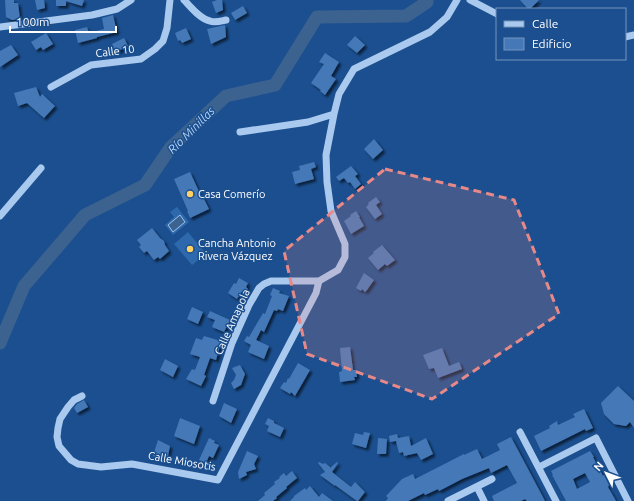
<svg xmlns="http://www.w3.org/2000/svg" width="634" height="501" font-family="Ubuntu,sans-serif">
  <style>
    .green { fill: #2e69ad }
    .water { fill: #3c6290; stroke: #9cc4f0 }
    .lines { fill: none; stroke-linecap: round; stroke-linejoin: round }
    .river { stroke: #3c6290; stroke-width: 13 }
    .building { fill: #4478b7; fill-rule: evenodd; filter: url(#shadow) }
    .minor { stroke: #a9c9ee; stroke-width: 7 }
    .marked { fill: #e88989; fill-opacity: 0.2; stroke: #e88989; stroke-width: 3; stroke-dasharray: 8 5; stroke-linejoin: round }
    .poi-dot { fill: #ffd166; stroke: #1b4f8f; stroke-width: 1.5 }
    .labels { text-anchor: middle; dominant-baseline: central; stroke-width: 3; stroke-linejoin: round; paint-order: stroke }
    .street-label { font-size: 11px; fill: #fff; stroke: #1b4f8f }
    .poi-label { font-size: 11px; fill: #fff; stroke: #1b4f8f; text-anchor: start }
    .water-label { font-size: 12px; font-style: italic; fill: #b5d3f5; stroke: #1b4f8f }
  </style>
  <defs>
    <filter id="shadow"><feDropShadow dx="2.5" dy="2.5" stdDeviation="1" flood-color="#0009"/></filter>
  </defs>
  <rect width="100%" height="100%" fill="#1b4f8f"/>
  <path class="green" d="M177,207l12,15 -16,13 -8,-10 9,-8 -4,-5z
    M188,232l18,22 -14,11 -18,-21z"/>
  <path class="water" d="M180,215l5,7 -12,10 -5,-7z"/>
  <g class="lines">
    <path class="river" d="M0,343l24,-57 61,-71 60,-30 26,-38 55,-51 49,-11 42,-68 89,-1 21,-14v-2"/>
  </g>
  <path class="building" d="M5,0h9v3h4l2,16 -8,1 -6,-3z
    M35,0h9l1,8 -8,2z
    M56,0h28l-2,6 -16,-5v5h-10z
    M217,0h5l1,10 -7,3 -4,-11z
    M520,0h19l-9,9h-2z
    M243,6l4,7 -12,7 -4,-7z
    M113,15l4,17 -20,5v1l-19,5 -3,-13 12,-3 2,6 15,-4 -2,-11z
    M225,25l1,12 -15,7 -4,-15z
    M186,28l5,11 -9,4 -2,-3 -2,1 -3,-8z
    M46,33l7,11 -10,6 -2,-3 -5,3 -5,-8z
    M355,36l10,9 -8,8 -10,-8z
    M124,38l4,8 -12,6 -4,-8z
    M11,45l7,10 -18,12v-16z
    M325,53l14,9 -8,14 5,3 -11,16 -5,-4 1,-1 -10,-7 13,-19 -5,-2z
    M36,87l4,10 2,-3 13,12 -11,12 -17,-15 -9,3 -4,-13z
    M374,139l9,11 -10,9 -9,-10z
    M314,162l2,5 -5,2 3,10 -19,5 -3,-12 8,-2 -1,-4z
    M351,166l7,8 -3,2 6,8 -6,5 -5,-7 -2,1 -4,-5 -5,3 -3,-4z
    M190,172l11,24 1,-1 7,14 -19,9 -3,-7h1l-14,-32z
    M376,197l4,5 -4,3 6,9 -7,5 -9,-12 3,-3 -1,-1z
    M356,211l4,6h-1l5,9 -13,8 -7,-13 7,-5 -1,-1z
    M152,228l8,10 4,3 1,4 4,6 -9,8 -2,-2 -4,3 -7,-9 -3,2 -5,-6 2,-2 -4,-5z
    M382,245l13,15 -8,6 -2,-2 -7,6 -10,-12 6,-5 -1,-1z
    M364,273l10,7 -7,10 -2,2 -3,-3 -1,2 -5,-3z
    M239,278l9,5 -2,4 2,2 -3,4 -3,-2 -5,8 -9,-6 6,-10 2,1z
    M273,288l7,3 -1,2 10,3 -6,15 -5,-2 -1,2 -3,-1 -10,22 -3,-2 -5,10 13,6 -5,13 -16,-7 3,-7 -7,-4 3,-5 2,1 14,-24 2,1 7,-18 -2,-1z
    M192,307l11,5 -5,12 -11,-5z
    M210,311l20,9 -6,12 -12,-5 3,-7 -8,-3z
    M204,336l17,5 -2,5h1l-4,14 -6,-2 -6,17 2,1 -5,10 -15,-7 6,-10 3,1 5,-13 -10,-3 6,-16 6,2z
    M350,347l3,23h3l1,7h-3l1,3 -15,2 -1,-10 3,-1 -2,-23z
    M442,348l7,18 10,-4 3,7 -24,9 -4,-10 -5,1 -6,-14z
    M165,359l13,7 -5,11 -13,-7z
    M298,363l12,7 -15,26 -4,-4 -1,2 -10,-6 4,-6 2,1 2,-5 1,1z
    M240,365l5,9 -4,11 -7,4 -3,-6 3,-3 2,-5 -4,-7z
    M618,386l16,15v27l-4,-6 -4,4 -12,-2 -10,-10 -3,-11z
    M84,400l4,7 -11,6 -3,-5 3,-4z
    M224,403l13,6 -6,14 -12,-7z
    M584,409l9,19 -7,3 -1,-2 -44,22 -7,-15 16,-8 -1,-2 8,-5 1,4 17,-8 -2,-3z
    M180,418l20,8 -6,18 -20,-8z
    M268,418l6,3v2l10,5 -4,9 -13,-6 2,-5 -4,-2z
    M364,432l6,1 -4,15 -14,-4 3,-11 8,2z
    M397,434l1,4 11,-2 2,10 15,-8 7,16 -12,6 -4,-7 -13,3 -1,-4 -4,1 -3,-12 -6,1 -1,-6z
    M511,437l34,64h-18l-2,-2 -4,2h-27l-2,-5 25,-13 -10,-18 -16,8 -2,-5 -27,11 -23,12 -1,-2 -13,6 -1,-2 -16,8h-22l2,-3 -2,-2 16,-17 11,-5 2,5 49,-25v1l13,-6 5,10 18,-9 -3,-6z
    M209,438l6,3 -1,2 5,2 -6,13 -4,-2 -3,7 -7,-3z
    M378,438l9,1 -1,15h-9z
    M158,440l12,6 -3,15 -14,-5z
    M247,451l11,5 -4,8 2,5 -10,3 1,3 -8,4 -1,-7z
    M590,451l4,6h-1l10,19 1,-1 5,10 -1,2 8,14h-50l-14,-26h1l-2,-4zM585,473l5,9 -13,7 -4,-10z
    M319,462l4,2 2,-1 5,4v1l7,-6 1,1 -6,9 19,15 4,-5 10,10 -7,9h-1l-22,-16v1l-15,-11 5,-3 -7,-9z
    M292,471l5,7 -11,9 1,1 -11,9 1,1 -4,3h-15l7,-6 -1,-2 11,-9 -1,-2 6,-4 -1,-1 5,-4 2,3z
    M310,486l9,11 3,-4 11,8h-43l4,-4v-1l11,-8 1,2z"/>
  <g class="lines">
    <path class="minor" d="M184,0c7,7 16,19 26,21 5,2 11,0 16,-1
      M470,0l27,14
      M0,27l92,-12 25,-6 14,-9
      M625,37l9,-2
      M51,87l40,-22 50,-6 14,-10 8,-8 4,-13 3,-28
      M240,132l68,-10 26,-8
      M0,216l41,-48
      M82,396l-8,4 -6,7 -8,12 -2,9 -1,9 2,9 12,14 7,4 23,3 31,-3 86,16 98,-187 3,-12
      M213,401l19,-58 17,-38 10,-17 5,-4 7,-3h48l19,-11 7,-13v-13l-14,-33 -4,-29 -1,-27 8,-41 5,-20 15,-25 76,-37 17,-15 10,-17
      M520,432l36,69
      M539,467l57,-29 32,63
      M477,487l7,14
      M448,501l44,-22"/>
  </g>
  <path class="marked" d="M385,169l129,31 45,114 -127,85 -125,-45 -23,-103z"/>
  <g class="poi-dot">
    <circle cx="190" cy="194" r="4"/>
    <circle cx="190" cy="249" r="4"/>
  </g>
  <g class="labels">
    <g class="street-label">
      <text transform="translate(115 51) rotate(-7)">Calle 10</text>
      <text transform="translate(232 322) rotate(-66)">Calle Amapola</text>
      <text transform="translate(182 461) rotate(10)">Calle Miosotis</text>
    </g>
    <g class="poi-label">
      <text x="198" y="194">Casa Comerío</text>
      <text x="198" y="243">Cancha Antonio<tspan x="198" dy="13">Rivera Vázquez</tspan></text>
    </g>
    <g class="water-label">
      <text transform="translate(191 130) rotate(-45)">Río Minillas</text>
    </g>
  </g>
  <rect x="496" y="8" width="130" height="52" fill="#1b4f8f" stroke="#7695bc"/>
  <rect x="504" y="21" width="20" height="6" fill="#a9c9ee" stroke="#7695bc"/>
  <text x="532" y="28" font-size="12" fill="#ffffff">Calle</text>
  <rect x="504" y="38" width="20" height="12" fill="#4478b7" stroke="#7695bc"/>
  <text x="532" y="48" font-size="12" fill="#ffffff">Edificio</text>
  <g transform="translate(606 473) rotate(312)" stroke="#1b4f8f" stroke-width="3" paint-order="stroke">
  <path d="M0-3L7 15L0 10L-7 15Z" fill="#ffffff"/>
  <text y="-6" font-size="11" font-weight="bold" text-anchor="middle" fill="#ffffff">N</text>
  </g>
  <path d="M10 26v6h106v-6" fill="none" stroke="#ffffff" stroke-width="2"/>
  <text x="16" y="26" font-size="12" fill="#ffffff" stroke="#1b4f8f" stroke-width="3" paint-order="stroke">100 m</text>
</svg>
